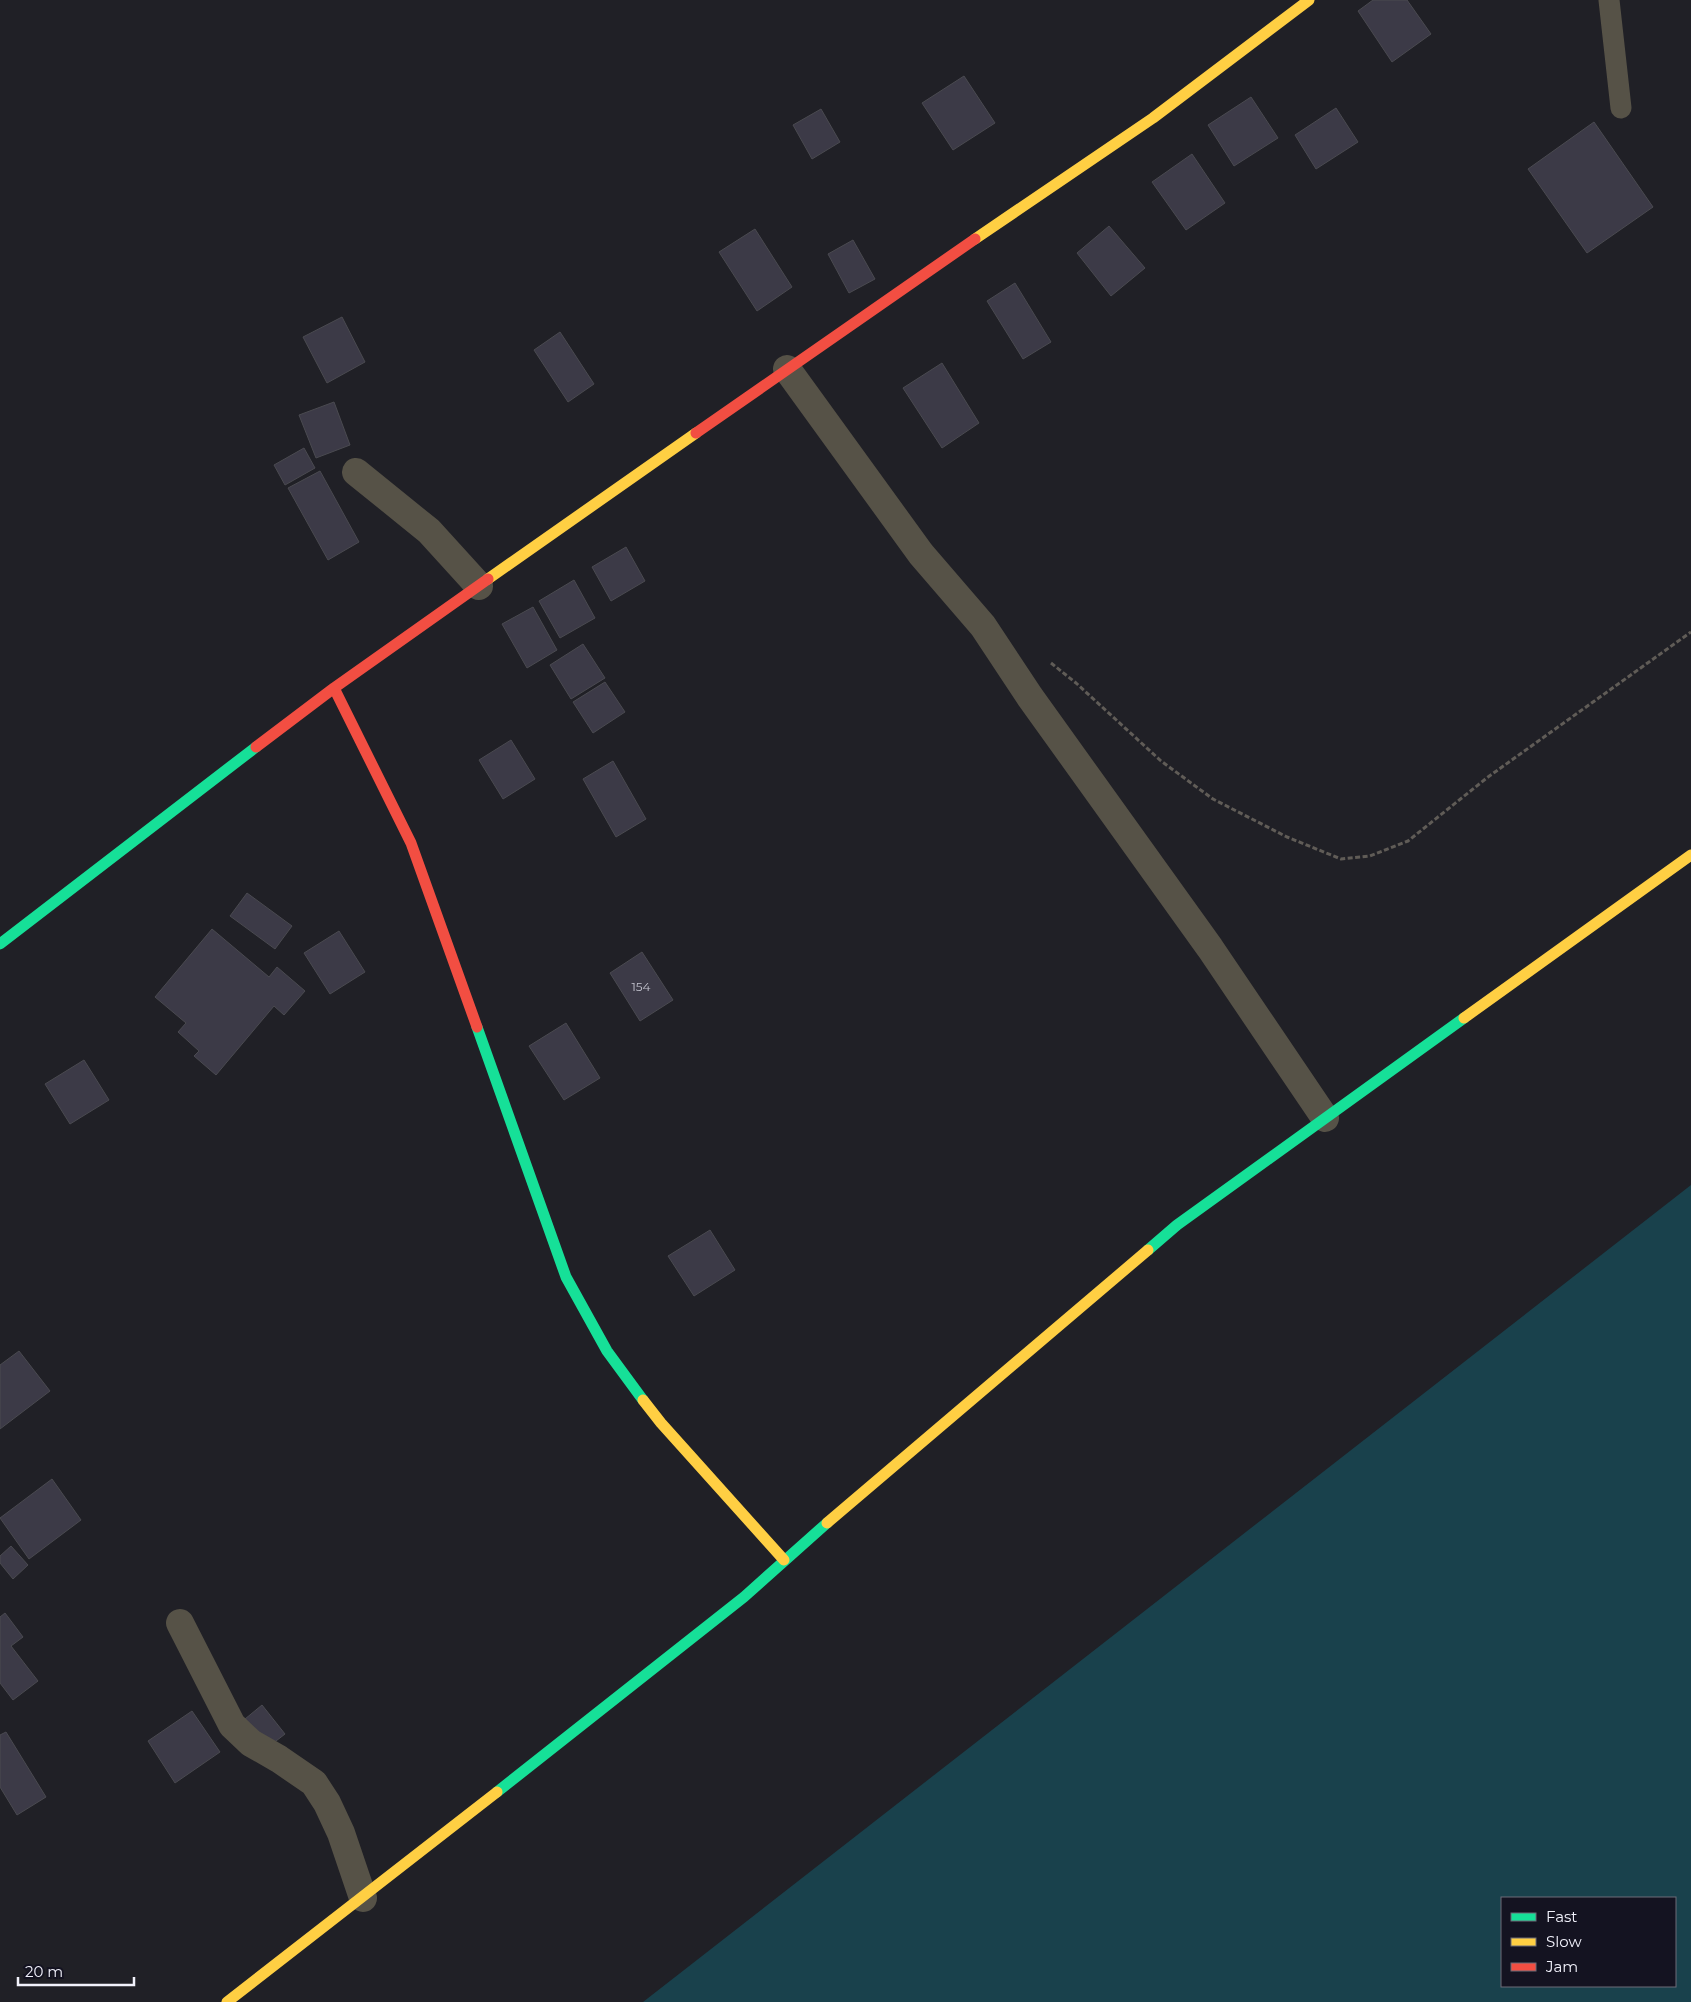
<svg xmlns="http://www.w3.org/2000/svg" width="1691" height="2002" font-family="Montserrat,sans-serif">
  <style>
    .water { fill: #19414c; fill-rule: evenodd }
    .building { fill: #3c3a47; stroke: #4a4a50 }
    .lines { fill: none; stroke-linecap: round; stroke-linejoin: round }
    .path { stroke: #605c57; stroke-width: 3; stroke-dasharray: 5 2.5; stroke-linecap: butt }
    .lane { stroke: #565247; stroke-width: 21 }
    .street { stroke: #565247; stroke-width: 28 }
    .fast { stroke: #16e098; stroke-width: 11 }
    .slow { stroke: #ffcf43; stroke-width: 11 }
    .jam { stroke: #f24e42; stroke-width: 11 }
    .labels { text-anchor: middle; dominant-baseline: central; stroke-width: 5; stroke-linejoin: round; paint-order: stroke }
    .number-label { font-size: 12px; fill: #c4c4cf }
  </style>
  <rect width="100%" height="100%" fill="#202026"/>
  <path class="water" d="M1691,1185v817h-1048zM1502,1898h173v88h-173z"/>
  <path class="building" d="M1373,0h34l24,34 -39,28 -34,-51z
    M964,76l31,47 -42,27 -31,-47z
    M1251,97l27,41 -44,28 -26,-41z
    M1336,108l22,34 -42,27 -21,-34z
    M821,109l19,33 -28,17 -19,-34z
    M1594,122l59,85 -66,46 -59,-84z
    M1192,154l33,49 -39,27 -34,-48z
    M1109,226l36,42 -34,28 -34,-43z
    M755,229l37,58 -35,24 -38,-59z
    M853,240l22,39 -26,14 -21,-39z
    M1015,283l36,59 -28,17 -36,-58z
    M342,317l23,45 -38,21 -24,-46z
    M560,332l34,52 -26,18 -34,-52z
    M942,363l37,60 -37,25 -39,-60z
    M334,402l16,43 -34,13 -17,-43z
    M304,448l11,20 -30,17 -11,-20z
    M320,471l39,71 -31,18 -40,-72z
    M626,547l19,34 -34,20 -19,-34z
    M574,580l21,38 -35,20 -21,-37z
    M533,607l24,43 -30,18 -25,-44z
    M583,644l22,34 -34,21 -21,-34z
    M605,682l20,30 -32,21 -20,-31z
    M511,740l24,39 -32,20 -24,-39z
    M613,761l33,58 -30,18 -33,-58z
    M247,893l45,33 -17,23 -45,-33z
    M212,929l57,48 8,-10 28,24 -21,24 -10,-9 -58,69 -22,-19 5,-5 -21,-19 8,-9 -31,-26z
    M339,931l26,41 -35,22 -26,-41z
    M642,952l31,48 -33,21 -30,-48z
    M566,1023l34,55 -36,22 -35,-54z
    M84,1060l25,40 -39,24 -25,-40z
    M710,1230l25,40 -41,26 -26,-40z
    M19,1351l31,40 -50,38v-64z
    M52,1479l29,41 -52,39 -29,-41z
    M11,1546l17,19 -15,14 -13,-16v-7z
    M5,1613l18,24 -12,9 27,35 -25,19 -13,-17v-66z
    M262,1705l23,29 -18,14 -22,-29z
    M192,1711l28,41 -45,31 -27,-42z
    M6,1732l40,65 -29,18 -17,-28v-52z"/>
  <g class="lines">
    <path class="path" d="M1051,663l25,20 85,78 52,38 74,38 54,22 29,-3 38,-15 80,-64 203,-145"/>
    <path class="lane" d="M1609,0l12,108"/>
    <path class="street" d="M787,369l134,185 62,72 47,71 180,251 115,170
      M356,472l73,59 50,55
      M180,1623l52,102 19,18 28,16 35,24 13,20 14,30 22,65"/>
    <path class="fast" d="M0,944l256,-197
      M477,1027l89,250 41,74 36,49
      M1148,1250l29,-25 287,-207
      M497,1792l247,-195 83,-74"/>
    <path class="slow" d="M975,239l178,-121 156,-118
      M488,579l208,-146
      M1464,1018l227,-163
      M643,1400l18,23 123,137
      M827,1523l321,-273
      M227,2002l270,-210"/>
    <path class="jam" d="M696,433l279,-194
      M334,688l77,155 66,184
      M256,747l78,-59 154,-109"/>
  </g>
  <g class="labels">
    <g class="number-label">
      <text x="641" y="986">154</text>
    </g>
  </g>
  <rect x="1501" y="1897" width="175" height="90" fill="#141321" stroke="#6d6c79"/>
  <rect x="1511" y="1913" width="25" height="8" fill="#16e098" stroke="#6d6c79"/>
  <text x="1546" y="1922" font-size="15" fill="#f2f2fc">Fast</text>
  <rect x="1511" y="1938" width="25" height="8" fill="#ffcf43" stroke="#6d6c79"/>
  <text x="1546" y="1947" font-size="15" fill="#f2f2fc">Slow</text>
  <rect x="1511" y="1963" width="25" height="8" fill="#f24e42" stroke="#6d6c79"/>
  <text x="1546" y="1972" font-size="15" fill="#f2f2fc">Jam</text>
  <path d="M18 1977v8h116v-8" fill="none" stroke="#f2f2fc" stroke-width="2.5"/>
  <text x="25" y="1977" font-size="15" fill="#f2f2fc" stroke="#141321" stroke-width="4" paint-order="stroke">20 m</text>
</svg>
